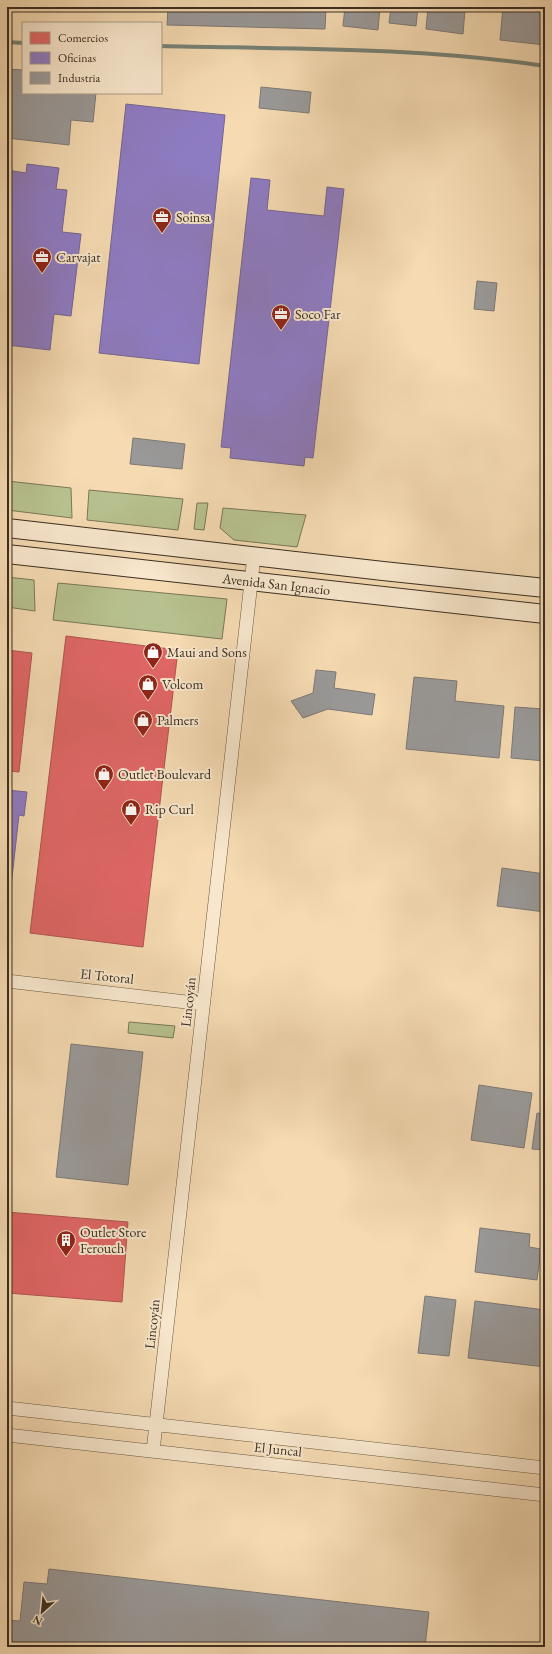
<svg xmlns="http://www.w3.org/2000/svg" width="552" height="1654" font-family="'EB Garamond',serif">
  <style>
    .grass { fill: #b7c18f; stroke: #797858 }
    .shops { fill: #e06666; stroke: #ae5551 }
    .offices { fill: #8e7cc3; stroke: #756592 }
    .industry { fill: #999; stroke: #7d7975 }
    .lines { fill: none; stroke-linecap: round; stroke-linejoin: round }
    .stream { stroke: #768277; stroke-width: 4 }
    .minor-casing { stroke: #6a5945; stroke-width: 14 }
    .secondary-casing { stroke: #3b2e21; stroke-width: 20 }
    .minor { stroke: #f8e7cd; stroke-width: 13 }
    .secondary { stroke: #f8e7cd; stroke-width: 18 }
    .labels { text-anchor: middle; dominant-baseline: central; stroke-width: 4; stroke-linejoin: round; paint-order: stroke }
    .poi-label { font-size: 14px; fill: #3b2e21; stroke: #f8e7cd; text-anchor: start }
    .street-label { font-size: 14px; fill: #3b2e21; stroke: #f8e7cd }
  </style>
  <rect width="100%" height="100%" fill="#f5dab2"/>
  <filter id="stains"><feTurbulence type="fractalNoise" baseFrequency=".005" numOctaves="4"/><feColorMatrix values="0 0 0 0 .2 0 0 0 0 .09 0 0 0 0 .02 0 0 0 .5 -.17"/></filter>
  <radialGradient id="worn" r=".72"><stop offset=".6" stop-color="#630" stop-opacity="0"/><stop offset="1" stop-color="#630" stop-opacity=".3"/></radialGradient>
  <path class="grass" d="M7,481l64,7 1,30 -65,-8z
    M89,490l94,9 -5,31 -91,-10z
    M197,503h11l-4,27 -10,-1z
    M223,508l83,7 -9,32 -63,-7 -14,-12z
    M7,577l27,3 1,31 -28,-4z
    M58,583l169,16 -5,40 -169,-19z
    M129,1022l46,4 -2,12 -45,-5z"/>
  <path class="shops" d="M66,636l112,14 -35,297 -113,-14z
    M7,650l25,3 -13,119 -12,-1z
    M7,1212l121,10 -6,80 -115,-9z"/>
  <path class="offices" d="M126,104l99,11 -26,249 -100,-11z
    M27,164l32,4 -3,21 11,1 -5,42 19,2 -10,82 -17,-2 -4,36 -43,-5v-175l19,3z
    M251,178l19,2 -3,30 57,6 3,-29 17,2 -31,269 -8,-1 -1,9 -74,-8 1,-10 -10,-1z
    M7,790l20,2 -3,24 -5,-1 -12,107z"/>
  <path class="industry" d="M168,7h158l-1,22 -158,-4z
    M345,7h35l-2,23 -35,-4z
    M391,7h27l-2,19 -27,-3z
    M428,7l37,3 -2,24 -37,-5z
    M503,7l42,5v33l-45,-5z
    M7,69l16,1v23h73l-3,29 -22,-2 -2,25 -62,-7z
    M261,87l50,5 -2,21 -50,-5z
    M477,281l20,2 -3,28 -20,-2z
    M133,438l52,6 -3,25 -52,-5z
    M316,670l20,2 -2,16 41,6 -3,21 -44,-6 -25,9 -12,-17 22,-8z
    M414,677l43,4 -2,20 49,5 -5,52 -93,-9z
    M515,707l30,2v52l-34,-3z
    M502,868l43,6v38l-48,-6z
    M71,1044l72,8 -15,133 -72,-8z
    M479,1085l53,8 -8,55 -53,-8z
    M537,1113l8,1v36l-13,-1z
    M480,1228l50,6 -1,13 12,2 -4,31 -62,-8z
    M425,1296l31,4 -7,56 -31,-3z
    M475,1301l70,9v57l-77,-9z
    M49,1569l380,43 -4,35h-418v-27l13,1 4,-39 23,2z"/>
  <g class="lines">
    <path class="stream" d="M7,42l16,1
      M161,46c128,3 257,1 384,20"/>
    <defs>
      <path id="minor" d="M7,981l196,23
        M7,1408l538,60
        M7,1435l538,60
        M153,1451l101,-895"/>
      <g id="secondary">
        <path d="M7,528l376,43 162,17"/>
        <path id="s1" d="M7,554l538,60"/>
      </g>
    </defs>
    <use href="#minor" class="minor-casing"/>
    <use href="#secondary" class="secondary-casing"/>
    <use href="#minor" class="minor"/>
    <use href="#secondary" class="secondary"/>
  </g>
  <defs>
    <symbol id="office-pin" viewBox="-11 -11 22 30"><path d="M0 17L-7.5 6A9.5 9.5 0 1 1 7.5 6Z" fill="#8f2418" stroke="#f8e7cd"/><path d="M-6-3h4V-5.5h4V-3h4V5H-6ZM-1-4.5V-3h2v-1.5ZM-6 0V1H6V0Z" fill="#fff"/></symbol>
    <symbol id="shop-pin" viewBox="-11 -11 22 30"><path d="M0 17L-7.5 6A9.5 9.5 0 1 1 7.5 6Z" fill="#8f2418" stroke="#f8e7cd"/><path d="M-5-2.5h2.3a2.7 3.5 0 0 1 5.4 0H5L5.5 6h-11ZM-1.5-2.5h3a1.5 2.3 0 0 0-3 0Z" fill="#fff"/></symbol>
    <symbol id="building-pin" viewBox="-11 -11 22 30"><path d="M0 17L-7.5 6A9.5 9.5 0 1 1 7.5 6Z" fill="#8f2418" stroke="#f8e7cd"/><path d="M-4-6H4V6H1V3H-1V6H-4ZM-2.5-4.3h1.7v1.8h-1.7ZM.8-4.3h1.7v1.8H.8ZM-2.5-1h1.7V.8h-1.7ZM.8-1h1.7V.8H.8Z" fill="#fff"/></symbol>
  </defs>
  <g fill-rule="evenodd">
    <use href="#office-pin" x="151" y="206" width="22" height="30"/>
    <use href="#office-pin" x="31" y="246" width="22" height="30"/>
    <use href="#office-pin" x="270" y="303" width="22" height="30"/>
    <use href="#shop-pin" x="142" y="641" width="22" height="30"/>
    <use href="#shop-pin" x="137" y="673" width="22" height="30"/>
    <use href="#shop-pin" x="132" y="709" width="22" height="30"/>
    <use href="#shop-pin" x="93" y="763" width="22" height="30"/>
    <use href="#shop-pin" x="120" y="798" width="22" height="30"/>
    <use href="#building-pin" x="55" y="1229" width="22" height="30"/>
  </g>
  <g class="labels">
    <g class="poi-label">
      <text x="176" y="217">Soinsa</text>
      <text x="56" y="257">Carvajat</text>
      <text x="295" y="314">Soco Far</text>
      <text x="167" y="652">Maui and Sons</text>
      <text x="162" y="684">Volcom</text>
      <text x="157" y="720">Palmers</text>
      <text x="118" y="774">Outlet Boulevard</text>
      <text x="145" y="809">Rip Curl</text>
      <text x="80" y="1232">Outlet Store<tspan x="80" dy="16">Ferouch</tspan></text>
    </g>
    <g class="street-label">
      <text stroke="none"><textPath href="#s1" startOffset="271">Avenida San Ignacio</textPath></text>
      <text transform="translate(107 976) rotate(6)">El Totoral</text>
      <text transform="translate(188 1002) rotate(-84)">Lincoyán</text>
      <text transform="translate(152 1324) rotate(-84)">Lincoyán</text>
      <text transform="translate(278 1449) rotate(6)">El Juncal</text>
    </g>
  </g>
  <rect width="552" height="1654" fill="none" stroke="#f5dab2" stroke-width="24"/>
  <rect x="8" y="8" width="536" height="1638" fill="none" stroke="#3b2e21" stroke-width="2"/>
  <rect x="12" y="12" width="528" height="1630" fill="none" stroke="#3b2e21"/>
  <rect x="22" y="22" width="140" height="72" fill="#f8e7cd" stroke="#ac9d88"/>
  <rect x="30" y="32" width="20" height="12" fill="#e06666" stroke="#ac9d88"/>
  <text x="58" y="42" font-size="12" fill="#3b2e21">Comercios</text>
  <rect x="30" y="52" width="20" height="12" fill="#8e7cc3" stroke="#ac9d88"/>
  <text x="58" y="62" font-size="12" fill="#3b2e21">Oficinas</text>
  <rect x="30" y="72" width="20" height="12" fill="#999999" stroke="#ac9d88"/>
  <text x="58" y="82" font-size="12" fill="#3b2e21">Industria</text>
  <g transform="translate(42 1612) rotate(207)" stroke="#f8e7cd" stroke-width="3" paint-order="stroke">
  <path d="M0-3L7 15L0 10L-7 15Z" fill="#3b2e21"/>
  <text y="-6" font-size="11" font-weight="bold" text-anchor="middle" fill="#3b2e21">N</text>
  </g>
  <rect width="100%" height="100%" filter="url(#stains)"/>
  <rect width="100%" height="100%" fill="url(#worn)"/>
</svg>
